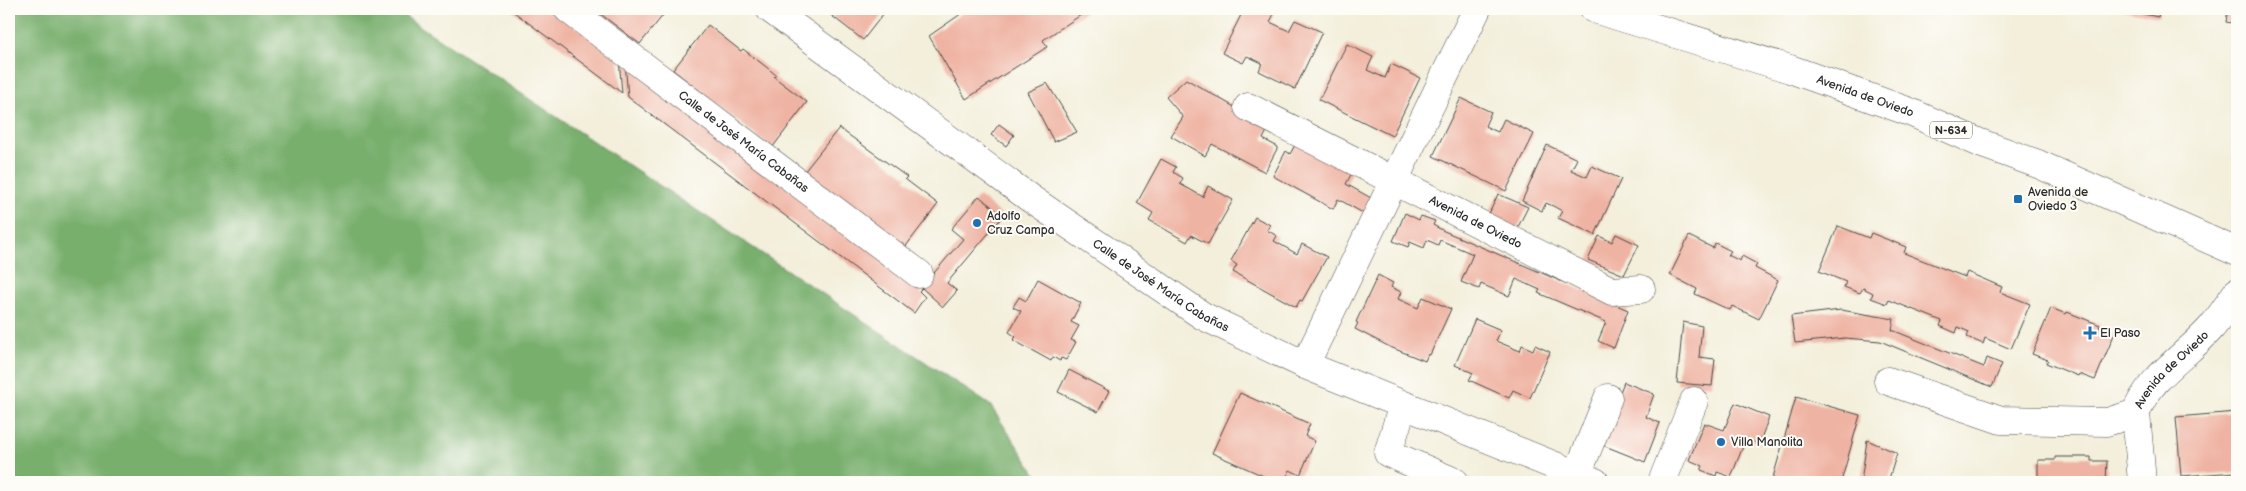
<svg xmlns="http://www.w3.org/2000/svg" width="2246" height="491" font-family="'Balsamiq Sans',sans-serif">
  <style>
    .forest { fill: #78af6d; stroke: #526d4c }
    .building { fill: #efb3a3 }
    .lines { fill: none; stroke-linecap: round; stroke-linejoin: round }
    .minor-casing { stroke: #494845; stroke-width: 29 }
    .highway-casing { stroke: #494845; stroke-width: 29 }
    .minor { stroke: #fff; stroke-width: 28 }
    .highway { stroke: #fff; stroke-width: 28 }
    .poi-dot { fill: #1f6fb2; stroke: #fdfcf7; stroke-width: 2 }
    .labels { text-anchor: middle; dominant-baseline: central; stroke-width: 4; stroke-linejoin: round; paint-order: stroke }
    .shield { fill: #fdfcf7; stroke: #6a6a68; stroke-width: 1 }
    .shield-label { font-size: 11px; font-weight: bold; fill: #2b2b2b }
    .street-label { font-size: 12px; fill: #2b2b2b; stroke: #fdfcf7 }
    .poi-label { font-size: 12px; fill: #2b2b2b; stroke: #fdfcf7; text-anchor: start }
  </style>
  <rect width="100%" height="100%" fill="#fdfcf7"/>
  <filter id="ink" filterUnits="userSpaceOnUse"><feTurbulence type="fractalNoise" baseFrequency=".02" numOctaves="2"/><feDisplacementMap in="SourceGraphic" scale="10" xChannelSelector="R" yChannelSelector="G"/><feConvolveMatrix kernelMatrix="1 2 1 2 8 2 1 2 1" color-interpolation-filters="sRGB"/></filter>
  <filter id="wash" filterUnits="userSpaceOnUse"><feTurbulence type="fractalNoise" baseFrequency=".0096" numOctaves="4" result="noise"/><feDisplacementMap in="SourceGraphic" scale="20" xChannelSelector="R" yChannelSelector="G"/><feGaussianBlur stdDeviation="1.12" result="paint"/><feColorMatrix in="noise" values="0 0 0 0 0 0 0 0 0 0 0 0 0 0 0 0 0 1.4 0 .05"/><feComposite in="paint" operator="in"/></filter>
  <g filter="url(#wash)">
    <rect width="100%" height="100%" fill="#f3efdb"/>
    <path class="forest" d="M9,9h385l596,396 51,77h-1032z"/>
    <g id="blocks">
      <path class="building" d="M510,9h42l67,50 3,34z
        M594,9h74l-28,35z
        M823,9h56l5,4 -21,27z
        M968,9h122l-47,31 4,7 -81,52 -37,-63z
        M1244,9l7,4 3,-4h11l9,5 -4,8 19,9 6,-11 27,12 -27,57 -36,-18 3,-8 -15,-7 -4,7 -21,-10z
        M2119,9h41l-2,8z
        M2228,9h9v15l-11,-2z
        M708,25l33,26 2,-2 22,17 11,9 -2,2 33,25 -35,46 -99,-78z
        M1347,44l26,13 -6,13 18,8 6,-14 29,14 -28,58 -73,-36z
        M625,62l297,225 41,-48 -12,-10 28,-33 24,20 -56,67 10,8 -14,16 -21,-19 -3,3 6,6 -11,16 -286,-216z
        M1186,79l83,48 -6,12 15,8 -13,25 -53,-28 -7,12 -34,-20 12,-19 -17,-20z
        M1047,83l30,49 -23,10 -26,-50z
        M1461,98l30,14 -6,14 6,3 7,3 6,-13 30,15 -28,57 -73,-35z
        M999,124l15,11 -8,11 -15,-11z
        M839,128l68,49 -2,2 33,25 -35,46 -99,-78z
        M1299,138l55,31 -8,15 25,14 -8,15 -25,-14 -5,10 -60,-33 13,-25 4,3z
        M1547,145l30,14 -6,11 16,7 5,-11 29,13 -26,56 -37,-17 4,-7 -9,-5 -7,-3 -4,8 -20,-10z
        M1161,159l15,8 -3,5 10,6 -3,6 11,6 12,7 5,-11 25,14 -25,44 -17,-9 -4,7 -38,-22 4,-7 -16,-10z
        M1498,194l30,13 -11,22 -29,-13z
        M1405,213l14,7 2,-4 14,5 -2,4 11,6 184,79 -14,38 -16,-7 8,-19 -68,-29 2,-3 -24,-11 -7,17 -28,-12 -2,5 -18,-7 12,-28 -33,-14 -2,5 -11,-5 -3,8 -14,-6 -2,5 -15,-6z
        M1255,217l15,8 -3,5 10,6 -3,5 23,13 5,-10 25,13 -25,44 -2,-1 -4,7 -63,-35 4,-7 -6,-4z
        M1838,226l31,12 2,-5 35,14 -2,6 61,24 2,-5 35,15 -2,5 30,12 -19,45 -26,-11 -2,6 -16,-7 2,-5 -11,-5 -2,6 -16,-7 2,-5 -53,-21 -2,4 -16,-6 2,-5 -10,-5 -3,5 -16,-6 2,-5 -27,-11z
        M1616,234l23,11 -15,30 -36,-15 11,-24 13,6z
        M1689,236l24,12 2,-5 16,8 -3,4 12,6 2,-5 15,8 -2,4 23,12 -19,39 -27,-13 -2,4 -9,-4 -26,-12 2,-5 -27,-14z
        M1378,275l15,8 -2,4 10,5 -3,7 11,5 9,4 5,-11 28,12 -21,46 -2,-1 -3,7 -35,-14 -35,-18 3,-6 -2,-1z
        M1038,279l43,24 -10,19 8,4 -8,14 5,2 -10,18 -5,-2 -1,3 -7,-4 -2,4 -38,-21 3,-3 -7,-5 12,-21 -8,-4 6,-10 7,4z
        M2051,308l15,6 1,-2 33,13 -1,3 15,7 -19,45 -16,-6 -1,2 -32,-13 2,-3 -16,-6z
        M1841,310l53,9 -2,11 92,37 3,-9 15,6 -10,23 -112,-46 -35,-3 -50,5 -4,-27z
        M1475,319l26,11 -5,11 24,10 2,-6 11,5 2,-5 15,7 -20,46 -17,-8 -4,8 -40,-18 4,-7 -18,-8z
        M1683,322l19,4 -3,31 16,2 -3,27 -35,-3z
        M1069,370l40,21 -11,21 -40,-20z
        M1624,382l30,12 -8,23 14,6 -15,39 -45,-18z
        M1240,393l70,31 -5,12 10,5 -15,34 -10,-5 -6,12h-7l-65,-29z
        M1796,397l64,18 -19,67 -69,-1z
        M1735,403l34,14 -10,27 -13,-5 -15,38 -14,-5 -1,4 -15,-6 2,-4 -14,-6 15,-37 20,7z
        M2237,412v26h-3l3,34 -56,4 -5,-59z
        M1867,440l30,13 -9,29h-27z
        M2055,457h36v4h16l-1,21h-68v-22h17z"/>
    </g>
  </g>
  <g filter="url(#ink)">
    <use href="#blocks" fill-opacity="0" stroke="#494845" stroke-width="1"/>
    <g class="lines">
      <defs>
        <g id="minor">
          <path id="s1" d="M568,9l351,265"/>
          <path id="s2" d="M770,9l261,190 172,117 102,49 290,117"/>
          <path id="s3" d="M1248,107l364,184 29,-2"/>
          <path d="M1305,365l172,-356"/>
          <path d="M1888,381l113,39 106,2 29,-9"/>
          <path d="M1403,405l-15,48 67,29"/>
          <path d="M1577,475l31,-77"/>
          <path d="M1662,482l32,-81"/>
          <path id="s4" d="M2142,482l-6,-69c12,-35 50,-57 74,-84 10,-11 18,-25 27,-37"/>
        </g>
        <g id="highway">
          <path id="s5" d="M1594,9l196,60 120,43 70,31 58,21 199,88"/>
        </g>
      </defs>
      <use href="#minor" class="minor-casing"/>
      <use href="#highway" class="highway-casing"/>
      <use href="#minor" class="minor"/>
      <use href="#highway" class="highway"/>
    </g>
  </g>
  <g class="poi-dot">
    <rect x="2013" y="194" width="10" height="10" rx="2.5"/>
    <circle cx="977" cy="223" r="5"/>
    <path d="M2087.5 325.5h5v5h5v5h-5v5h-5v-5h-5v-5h5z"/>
    <circle cx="1721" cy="442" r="5"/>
  </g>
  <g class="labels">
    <rect class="shield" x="1930" y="121.5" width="42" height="17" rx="4"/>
    <g class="shield-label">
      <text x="1951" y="130">N-634</text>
    </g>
    <g class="street-label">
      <text stroke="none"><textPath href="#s5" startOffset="285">Avenida de Oviedo</textPath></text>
      <text stroke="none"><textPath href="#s1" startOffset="220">Calle de José María Cabañas</textPath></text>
      <text stroke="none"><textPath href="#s3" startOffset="255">Avenida de Oviedo</textPath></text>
      <text stroke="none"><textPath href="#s2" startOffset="479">Calle de José María Cabañas</textPath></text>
      <text stroke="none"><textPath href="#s4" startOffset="126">Avenida de Oviedo</textPath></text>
    </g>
    <g class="poi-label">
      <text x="2028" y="192">Avenida de<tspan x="2028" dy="14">Oviedo 3</tspan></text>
      <text x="987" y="216">Adolfo<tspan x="987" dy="14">Cruz Campa</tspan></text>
      <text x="2100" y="333">El Paso</text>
      <text x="1731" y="442">Villa Manolita</text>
    </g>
  </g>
  <rect width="2246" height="491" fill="none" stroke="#fdfcf7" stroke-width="30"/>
</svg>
